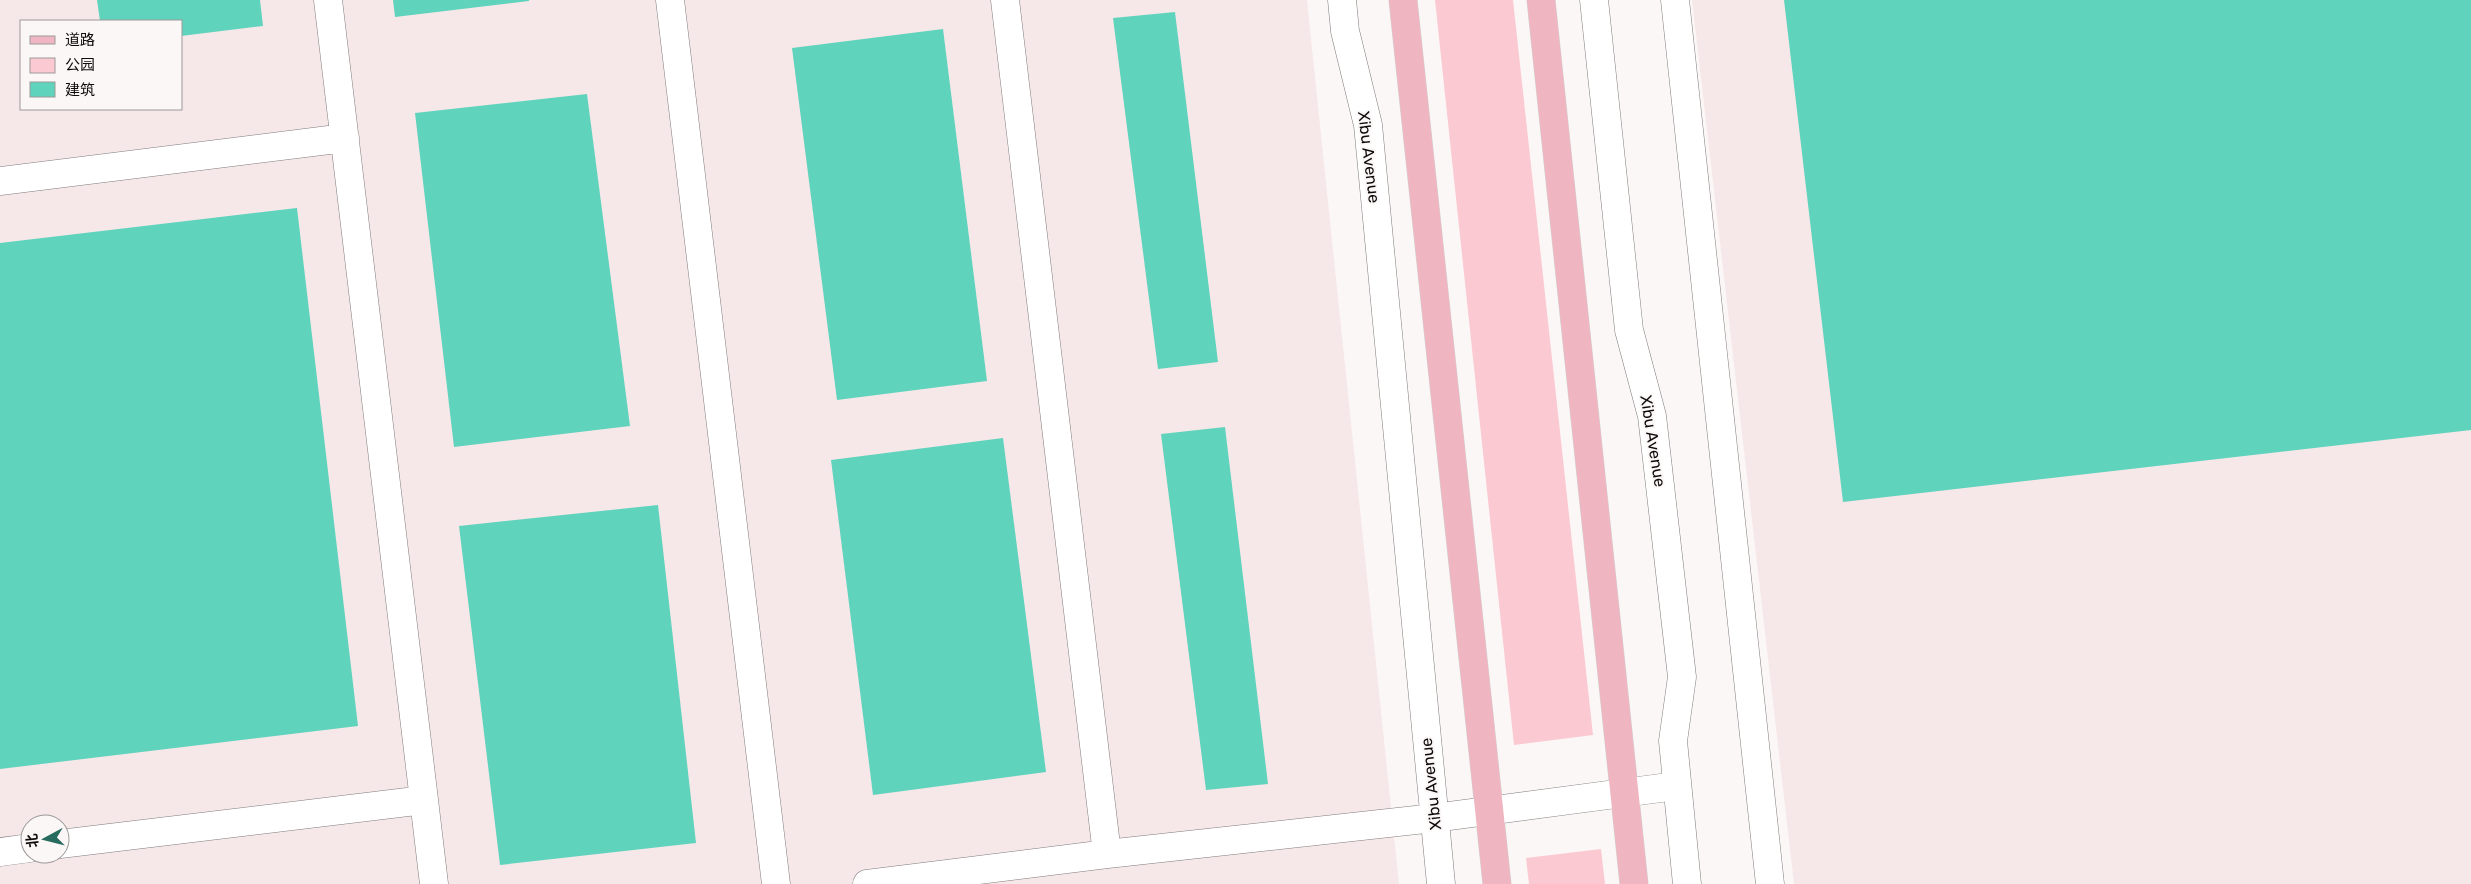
<svg xmlns="http://www.w3.org/2000/svg" width="2471" height="884" font-family="Rubik,'Noto Sans SC',sans-serif">
  <style>
    .built { fill: #f6e8e9; fill-rule: evenodd }
    .green { fill: #fbc9d1 }
    .building { fill: #60d3bc }
    .lines { fill: none; stroke-linecap: round; stroke-linejoin: round }
    .minor-casing { stroke: #817c7c; stroke-width: 29 }
    .major-casing { stroke: #d3d3d3; stroke-width: 29 }
    .minor { stroke: #fff; stroke-width: 28 }
    .major { stroke: #efb6c1; stroke-width: 28 }
    .labels { text-anchor: middle; dominant-baseline: central; stroke-width: 4; stroke-linejoin: round; paint-order: stroke }
    .street-label { font-size: 16px; fill: #0d0b0b; stroke: #fcf7f7 }
  </style>
  <rect width="100%" height="100%" fill="#fcf7f7"/>
  <path class="built" d="M0,0h1307l92,884h-1399zM21,21h160v88h-160zM30,824h30v30h-30z
    M1692,0h779v884h-677z"/>
  <path class="green" d="M1435,0h78l80,735 -79,10z
    M1601,849l4,35h-76l-3,-26z"/>
  <path class="building" d="M97,0h163l3,26 -82,10v-15h-81z
    M393,0h136v1l-134,16z
    M1784,0h687v430l-628,72z
    M1175,12l43,350 -60,7 -45,-351z
    M943,29l44,352 -150,19 -45,-352z
    M587,94l43,332 -176,21 -39,-334z
    M297,208l61,518 -358,43v-526z
    M1225,427l43,357 -62,6 -45,-356z
    M1003,438l43,334 -173,23 -42,-335z
    M658,505l38,338 -196,22 -41,-339z"/>
  <g class="lines">
    <defs>
      <path id="minor" d="M328,0l96,800
        M670,0l106,884
        M1005,0l102,854
        M1342,0l3,31 23,94 73,759
        M1594,0l35,330 23,86 30,261 -9,64 14,143
        M1675,0l95,884
        M0,181l345,-43
        M60,844l364,-44 10,84
        M0,852l30,-4
        M867,884l240,-30 327,-36 242,-32"/>
      <path id="major" d="M1403,0l94,884
        M1541,0l93,884"/>
    </defs>
    <use href="#minor" class="minor-casing"/>
    <use href="#major" class="major-casing"/>
    <use href="#minor" class="minor"/>
    <use href="#major" class="major"/>
  </g>
  <g class="labels">
    <g class="street-label">
      <text transform="translate(1369 157) rotate(83)">Xibu Avenue</text>
      <text transform="translate(1653 441) rotate(81)">Xibu Avenue</text>
      <text transform="translate(1431 784) rotate(-96)">Xibu Avenue</text>
    </g>
  </g>
  <rect x="20" y="20" width="162" height="90" fill="#fcf7f7" stroke="#9c9999"/>
  <rect x="30" y="36" width="25" height="8" fill="#efb6c1" stroke="#9c9999"/>
  <text x="65" y="45" font-size="15" fill="#0d0b0b">道路</text>
  <rect x="30" y="58" width="25" height="15" fill="#fbc9d1" stroke="#9c9999"/>
  <text x="65" y="70" font-size="15" fill="#0d0b0b">公园</text>
  <rect x="30" y="82" width="25" height="15" fill="#60d3bc" stroke="#9c9999"/>
  <text x="65" y="95" font-size="15" fill="#0d0b0b">建筑</text>
  <g transform="translate(45 839) rotate(263)"><circle r="24" fill="#fcf7f7" stroke="#9c9999"/>
  <path d="M0-4L9 19L0 12L-9 19Z" fill="#276b5e"/>
  <text y="-8" font-size="14" font-weight="bold" text-anchor="middle" fill="#0d0b0b">北</text>
  </g>
</svg>
